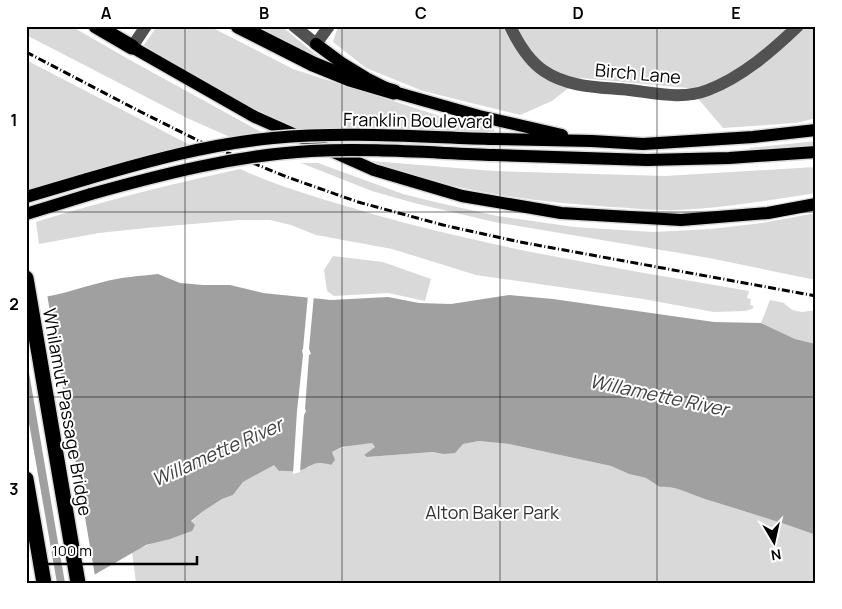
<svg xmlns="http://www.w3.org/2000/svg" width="842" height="609" font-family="Manrope,sans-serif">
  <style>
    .green { fill: #d9d9d9 }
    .water { fill: #a0a0a0 }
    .pier { fill: #fff }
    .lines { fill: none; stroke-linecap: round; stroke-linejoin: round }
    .stream { stroke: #a0a0a0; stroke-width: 3 }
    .major-casing { stroke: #dbdbdb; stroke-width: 15 }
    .highway-casing { stroke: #dbdbdb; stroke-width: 18 }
    .minor { stroke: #525252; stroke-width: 12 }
    .major { stroke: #000; stroke-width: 12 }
    .highway { stroke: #000; stroke-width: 15 }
    .rail { stroke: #000; stroke-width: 3; stroke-dasharray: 8 2.5 1 2.5; stroke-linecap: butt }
    .major-bridge-casing { stroke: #dbdbdb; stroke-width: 15; stroke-linecap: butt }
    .major-bridge { stroke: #000; stroke-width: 12 }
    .grid { fill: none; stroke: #000; stroke-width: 1; stroke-opacity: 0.55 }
    .labels { text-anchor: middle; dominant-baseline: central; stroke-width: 4; stroke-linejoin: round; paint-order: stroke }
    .street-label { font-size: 18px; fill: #000; stroke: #fff }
    .park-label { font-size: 18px; fill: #303030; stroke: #fff }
    .water-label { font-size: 19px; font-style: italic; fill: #414141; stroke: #fff }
    .neatline { fill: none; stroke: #000; stroke-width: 2 }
    .grid-label { font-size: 16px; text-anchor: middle; font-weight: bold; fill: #000 }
  </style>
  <rect width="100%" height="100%" fill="#fff"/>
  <path class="green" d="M26,26h45l59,34 133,73 -31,5 -45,-20 -161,-83z
    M157,26h52l84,43 150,48 51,12 -1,7 -77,-6 -124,1 -146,-83 -2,-3z
    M254,26h27l38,31 -2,1z
    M338,26h478v92l-20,5 -73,5 -34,-40 -108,-10 -29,23 -32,14 -97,-24 -57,-23 -33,-26z
    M26,60l166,86 -164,44 -2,-8z
    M816,141v7l-66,5v-5z
    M371,161l123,10 171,5 151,-9v26c-46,7 -93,15 -139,17 -22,1 -44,-2 -65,-3 -82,-5 -164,-17 -241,-46z
    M301,163h17l85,31 32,8 62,14 77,11 79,5 58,-3 51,-6 54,-10v67l-107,-22 -215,-36 -80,-19 -42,-12z
    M240,169c42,19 85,31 129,44 125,36 253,56 380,78l-2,7 4,1 -1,6 4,1 -2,3 -7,2 -31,1 -71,-13 -167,-24 -84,-26 -76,-14 -25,-10 -21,-5h-31l-93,8 -47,5 -60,11 -3,-22c67,-21 135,-38 204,-53z
    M333,256l50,6 48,17 -6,22 -37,-8 -54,3 -7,-5 -3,-21z
    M770,300l14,3 8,7 10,2 14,-2v34l-21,-5 -34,-16z
    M479,441l30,3 102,22 18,8 17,4 14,9c16,-2 33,9 48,13 36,11 72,22 108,35v48h-680l-4,-31c19,-10 40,-14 60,-21l-1,-9 11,-10 20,-13 11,-4 10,-13 31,-18 13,5 21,-1 6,-5 6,-1 11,3 1,-13c12,-6 26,-8 40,-9l3,4 -11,8 3,2 66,-5 10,2 20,-10z"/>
  <path class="water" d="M158,274l22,9 23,2h27l33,8 68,7 57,-3 31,6 32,1 58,-9 44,4 161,23 47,1 34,16 21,5v191c-36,-13 -72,-24 -108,-35 -15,-4 -32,-15 -48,-13l-14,-9 -17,-4 -18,-8 -102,-22 -30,-3 -16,3 -8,9 -12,1 -10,-2 -66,5 -3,-2 11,-8 -3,-4 -30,4 -10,5 3,8 -4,5c-21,-6 -17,3 -35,6 -6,1 -11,-1 -17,0l-5,-6 -31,17 -10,13 -11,4 -20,13 -11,9 4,4 -3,6 -22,8 -24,6 -66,38h-54v-284c27,-1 52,-11 77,-17 18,-5 37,-6 55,-8z"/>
  <path class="pier" d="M47,294l48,282 -10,7h-20l-39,-228v-59z
    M308,295h6l-5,54 2,5 -2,1 -4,54 1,2 -2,4 -4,57 -7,2 4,-63 6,-56 -1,-5 1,-1z
    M26,406l31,177h-31z"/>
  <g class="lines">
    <path class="stream" d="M815,268l1,-1"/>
    <defs>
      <path id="major" d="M316,44l27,20 23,14 28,14 85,24 83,19
        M132,47l123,70 119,53 88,26 99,17 120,7 87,-7 48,-9
        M494,139l98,2 51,3 110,-7 63,-7
        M494,155l153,5 82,-2 87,-6
        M26,197l61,-18
        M26,214l65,-20"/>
      <path id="highway" d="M96,26l36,21
        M238,26l75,38 37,15 44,13
        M26,278l52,305
        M26,479l18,104"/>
    </defs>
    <use href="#major" class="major-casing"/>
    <use href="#highway" class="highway-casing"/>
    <path class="minor" d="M294,26l22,18 13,-18
      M510,26c8,17 19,35 34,45 25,17 57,16 85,19 26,3 54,10 79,0 34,-13 64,-39 90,-64
      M132,47l14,-21"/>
    <use href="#major" class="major"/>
    <use href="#highway" class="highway"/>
    <path class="rail" d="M26,52l115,60 58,29 88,36 71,25 85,23 77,17 296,54"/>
    <defs>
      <path id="major-bridge" d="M87,179c61,-18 123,-35 186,-41 73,-7 148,-1 221,1
        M91,194c72,-20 146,-39 220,-43 61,-3 122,2 183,4"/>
    </defs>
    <use href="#major-bridge" class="major-bridge-casing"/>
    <use href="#major-bridge" class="major-bridge"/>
  </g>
  <path class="grid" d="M185,26v557M342,26v557M500,26v557M657,26v557M26,212h790M26,397h790"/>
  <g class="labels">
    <g class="street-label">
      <text transform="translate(638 73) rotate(5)">Birch Lane</text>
      <text transform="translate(418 120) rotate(1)">Franklin Boulevard</text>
      <text transform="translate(68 412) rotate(80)">Whilamut Passage Bridge</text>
    </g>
    <g class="park-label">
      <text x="492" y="512">Alton Baker Park</text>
    </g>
    <g class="water-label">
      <text transform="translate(659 395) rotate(12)">Willamette River</text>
      <text transform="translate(217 452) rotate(-24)">Willamette River</text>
    </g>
  </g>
  <rect width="842" height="609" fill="none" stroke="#ffffff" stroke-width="55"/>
  <g transform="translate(774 542) rotate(171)" stroke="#ffffff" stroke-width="4" paint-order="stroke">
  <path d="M0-4L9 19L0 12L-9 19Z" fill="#000000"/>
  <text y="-8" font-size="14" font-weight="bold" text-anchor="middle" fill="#000000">N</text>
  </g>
  <path d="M45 556v8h152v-8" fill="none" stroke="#000000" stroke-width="2.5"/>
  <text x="52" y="556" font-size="15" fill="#000000" stroke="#ffffff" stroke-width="4" paint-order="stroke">100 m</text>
  <rect x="28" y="28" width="786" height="554" class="neatline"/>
  <g class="grid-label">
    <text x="106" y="19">A</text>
    <text x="264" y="19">B</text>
    <text x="421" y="19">C</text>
    <text x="578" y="19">D</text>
    <text x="736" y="19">E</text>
    <text x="14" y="126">1</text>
    <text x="14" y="310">2</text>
    <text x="14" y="495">3</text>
  </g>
</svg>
